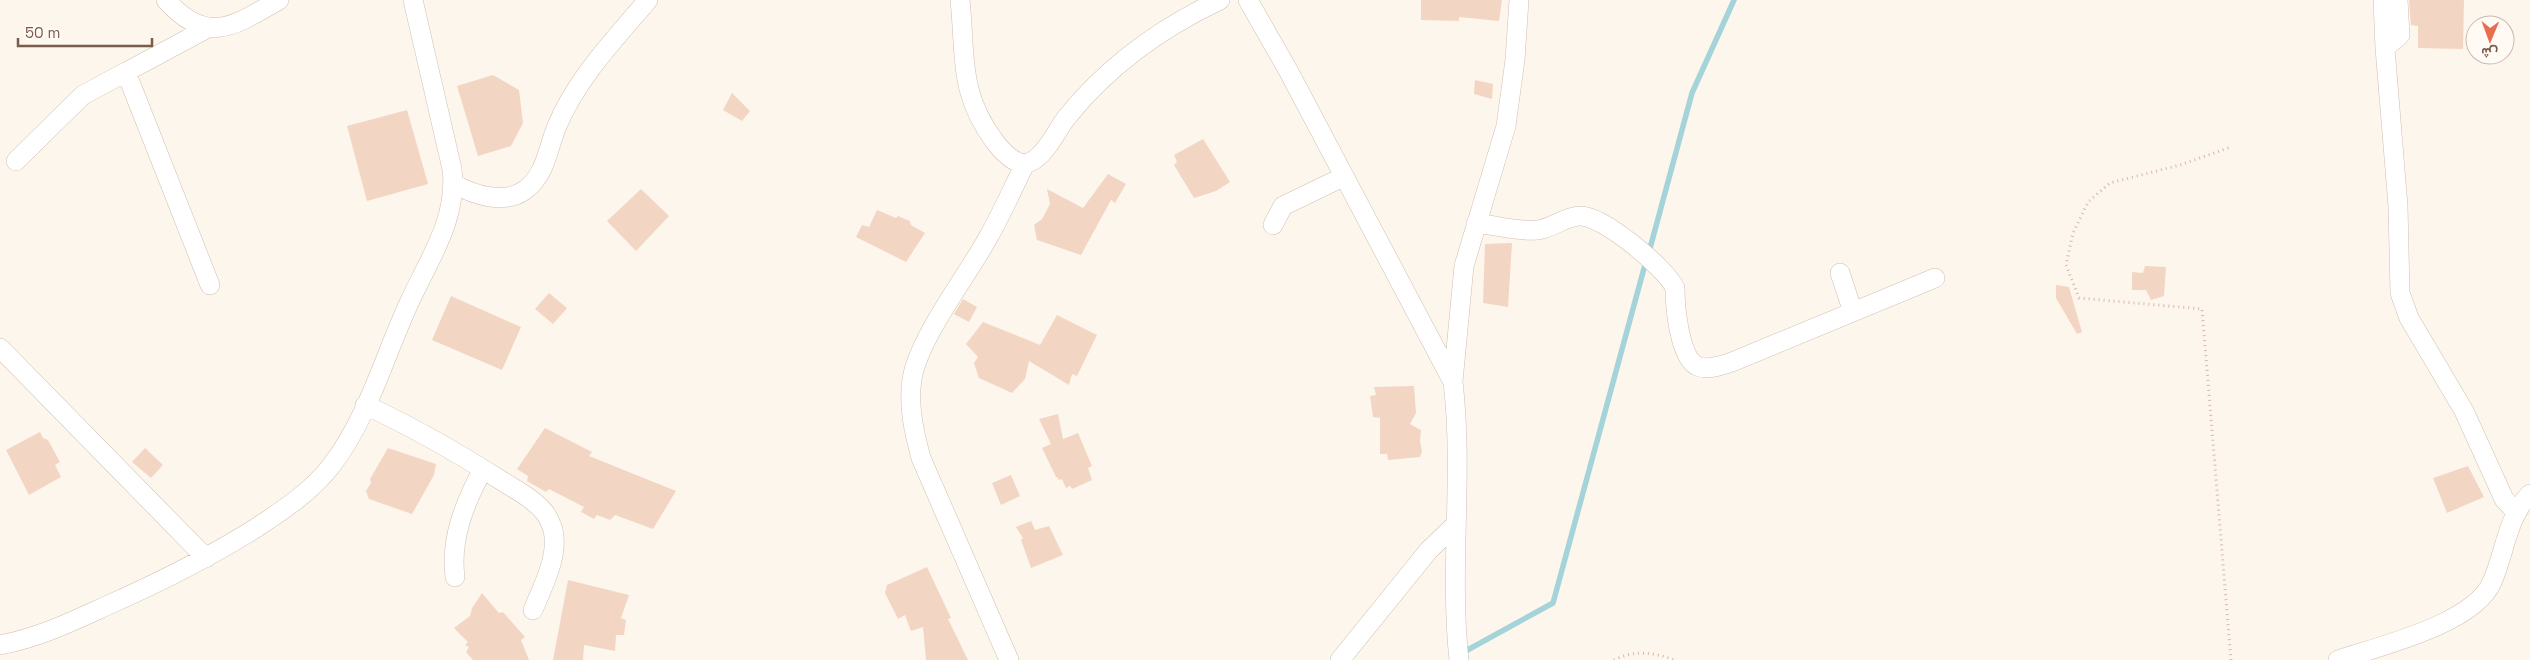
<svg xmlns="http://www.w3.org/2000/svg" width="2530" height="660" font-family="'Space Grotesk',Vazirmatn,sans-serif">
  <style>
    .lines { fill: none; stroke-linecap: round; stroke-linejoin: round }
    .stream { stroke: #a5d3da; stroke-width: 5.5 }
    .building { fill: #f3d5c3 }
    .minor-casing { stroke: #d1beb0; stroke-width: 20 }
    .path { stroke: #d9b8a5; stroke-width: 3; stroke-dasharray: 1 4; stroke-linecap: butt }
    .minor { stroke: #fff; stroke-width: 19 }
  </style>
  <rect width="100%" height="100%" fill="#fdf6ec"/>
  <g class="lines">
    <path class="stream" d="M1649,252l43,-159 42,-93
      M1462,653l91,-50 93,-342"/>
  </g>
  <path class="building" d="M1421,0h81l-3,21 -40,-4v4l-38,-1z
    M2409,0h55l-1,49 -45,-1v-22l-7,-1z
    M493,75l26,15 4,33 -12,23 -33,10 -21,-70z
    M1475,80l18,4 -1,15 -18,-5z
    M732,93l18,18 -8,10 -19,-11z
    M407,110l21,74 -61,17 -20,-75z
    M1203,139l27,43 -14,9 -22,7 -20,-33 3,-3 -3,-7z
    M1108,174l18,10 -11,19 -4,-3 -30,55 -44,-15 -3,-15 8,-6 8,-15 -3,-15 36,19z
    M641,189l28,27 -33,35 -29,-30z
    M877,210l19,8 2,-2 12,5 1,4 14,8 -19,29 -50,-25 6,-12 7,2z
    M1512,243l-4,64 -25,-4 2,-59z
    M2145,266l21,1 -2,29 -13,4 -5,-10h-14v-18l11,1z
    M2056,285l13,2 13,45 -5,2 -21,-36z
    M549,293l18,15 -14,16 -18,-15z
    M451,296l70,31 -19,43 -70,-30z
    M963,299l14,8 -8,15 -15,-8z
    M1057,315l40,20 -20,41 -5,-2 -3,11 -40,-24 -4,18 -13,14 -33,-15 -5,-15 4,-6 -12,-13 17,-22 57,23z
    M1414,386l2,27 -6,11 11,6 -1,11 2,10 -2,6 -32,3 -1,-6h-7v-36l-7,-1 -3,-21 6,-1 -2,-8z
    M1058,414l5,25 15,-6 14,33 -4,2 4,12 -20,9 -2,-3 -4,2 -4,-9 -3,1 -2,-3h-1l-14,-29 9,-4 -12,-25z
    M545,428l47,24 -3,4 87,35 -23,38 -38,-14 -5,5 -13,-5 -3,4 -13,-7 3,-5 -35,-18 -3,3 -19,-11 1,-5 -11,-7z
    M40,432l3,6 5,2 12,22 -5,3 6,12 -32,18 -23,-45z
    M145,448l18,17 -12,13 -19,-16z
    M388,448l48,16 -2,11 -22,39 -43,-15 -3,-8 5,-8 -1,-4z
    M2468,466l16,31 -37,16 -14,-35z
    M1011,475l9,21 -19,9 -9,-22z
    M1031,521l4,9 14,-4 14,29 -32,13 -10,-28 2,-2 -7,-11z
    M927,567l24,51 -3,1 20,41h-42l-3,-33 -12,4 -6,-16 -7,4 -13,-26 2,-8z
    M568,580l61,15 -8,23 5,2 -2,15h-8l-1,16 -31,-6 -1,15h-30z
    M482,593l17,20 4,-1 22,25 -4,3 8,20h-56l-7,-8 3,-5 -4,-2 3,-3 -14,-14 16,-12 2,-8z"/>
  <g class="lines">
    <defs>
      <path id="minor" d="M166,0c41,46 68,26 113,0
        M960,0c6,57 -2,92 35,142 7,9 18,21 30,22 20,-5 30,-32 42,-47 41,-51 94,-89 153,-117
        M1248,0l41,72 164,310c11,92 -4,186 6,278
        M2383,0l2,48 13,158 2,87 9,25 55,93 40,88 12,13
        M2385,48l15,-13 -2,-35
        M16,161l67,-66 43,-23
        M454,184c20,11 50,21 71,6 21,-15 23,-43 32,-64 20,-48 58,-87 91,-126
        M1476,223c19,2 42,9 61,7 14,-1 29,-14 43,-14 22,-1 86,52 95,72 0,17 4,69 22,78 11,5 25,-1 35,-4l203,-84
        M1273,225l10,-19 60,-29
        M1840,273l13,39
        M210,285l-84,-213 84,-45
        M0,348l206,210
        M1453,381l11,-115 42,-140 9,-66 4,-60
        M365,405c48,22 93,48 137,76 14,9 32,18 43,32 4,5 6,11 8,17 6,26 -10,56 -20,80
        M455,577c-5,-38 10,-75 28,-108
        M0,645c38,-7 71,-23 106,-39 52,-23 102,-48 150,-78 27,-18 55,-36 75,-62 37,-48 53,-109 78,-163 20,-44 49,-84 43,-134l-39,-169
        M1009,660l-88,-202c-7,-26 -13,-52 -9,-79 7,-42 56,-104 77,-143 13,-23 24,-48 36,-72
        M1340,660l89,-110 26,-25
        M2338,660c42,-14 136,-36 154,-78 13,-29 15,-65 38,-88"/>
    </defs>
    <use href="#minor" class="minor-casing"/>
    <path class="path" d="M1614,660c19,-10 40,-8 60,0
      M2231,660l-29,-351 -123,-11 -13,-33 7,-32 15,-31 22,-19 70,-18 51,-18"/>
    <use href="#minor" class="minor"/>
  </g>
  <g transform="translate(2490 40) rotate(181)"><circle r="24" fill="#fffaf3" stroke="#cabbb1"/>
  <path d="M0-4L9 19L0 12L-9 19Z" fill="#e76f51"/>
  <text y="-8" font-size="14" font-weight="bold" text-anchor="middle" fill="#7a5c4d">ش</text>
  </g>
  <path d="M18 38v8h134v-8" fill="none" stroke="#7a5c4d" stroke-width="2.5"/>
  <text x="25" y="38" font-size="15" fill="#7a5c4d" stroke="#fffaf3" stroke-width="4" paint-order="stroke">50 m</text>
</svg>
